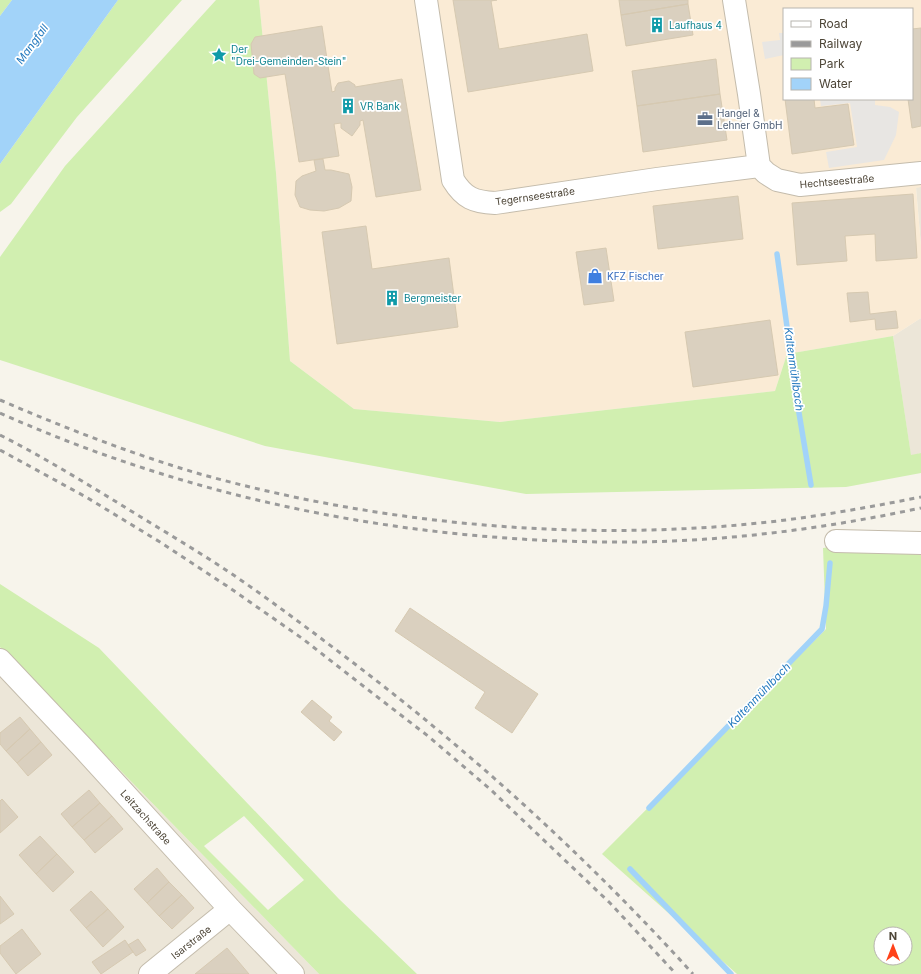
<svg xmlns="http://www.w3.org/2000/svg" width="921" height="974" font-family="Inter,sans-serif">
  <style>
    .residential { fill: #ece6d8 }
    .commercial { fill: #faebd5; fill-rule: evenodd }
    .green { fill: #d1efb0; fill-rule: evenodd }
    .parking { fill: #e8e6e3 }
    .water { fill: #a2d3f9 }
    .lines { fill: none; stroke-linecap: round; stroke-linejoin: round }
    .stream { stroke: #a2d3f9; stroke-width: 5.5 }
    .building { fill: #dad0bf; stroke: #d6c9b1 }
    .minor-casing { stroke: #c4bcac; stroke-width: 24 }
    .minor { stroke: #fff; stroke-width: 22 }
    .rail { stroke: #9a9a9a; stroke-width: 3; stroke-dasharray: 5 5; stroke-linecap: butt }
    .labels { text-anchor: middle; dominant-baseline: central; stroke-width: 3.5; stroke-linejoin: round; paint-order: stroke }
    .culture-label { font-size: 10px; fill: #0d838f; stroke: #fff; text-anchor: start }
    .service-label { font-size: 10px; fill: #4e5e75; stroke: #fff; text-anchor: start }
    .street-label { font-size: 10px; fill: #4d4537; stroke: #fff }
    .shop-label { font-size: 10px; fill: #366cbe; stroke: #fff; text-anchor: start }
    .water-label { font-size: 11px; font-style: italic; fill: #2178be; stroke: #fff }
  </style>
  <rect width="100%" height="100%" fill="#f7f4eb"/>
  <path class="residential" d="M916,187h5v59z
    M921,318v135l-10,3 -18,-120z
    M0,647l319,327h-319z"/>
  <path class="commercial" d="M259,0h662v187l-5,1 5,58v72l-28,18 -106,18 -12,37 -275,31 -146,-13 -64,-48 -14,-188zM784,9h128v90h-128z"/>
  <path class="green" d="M0,0h12l-12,16z
    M118,0h64l-105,117 -66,87 -11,8v-48z
    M216,0h43l17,173 14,188 64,48 146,13 275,-31 12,-37 106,-18 18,119 10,-2v20l-75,14 -320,7 -261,-48 -265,-86v-103l65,-91z
    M921,533v441h-184l-135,-120 224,-225 -3,-81zM881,934h24v24h-24z
    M0,584l99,64 240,251 78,75h-98l-319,-327zM244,816l60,64 -36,30 -64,-64z"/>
  <path class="parking" d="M779,33h5v22l-19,4 -3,-17 18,-2z
    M820,99h55v6l15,2 9,5 -3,23 -12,25 -55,8 -3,-16 31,-5 -7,-44 -29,3z"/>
  <path class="water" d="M12,0h106l-118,164v-148z"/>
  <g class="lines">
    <path class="stream" d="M777,254l21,153 13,78
      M649,808l173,-179 4,-23 4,-43
      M630,869l101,105"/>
  </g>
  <path class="building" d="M453,0h44l-6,1 8,48 88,-15 6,37 -125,21z
    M619,0h69v4l-67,11z
    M688,4l5,31 -67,11 -5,-31z
    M322,26l10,66 3,-1v-3l3,-5 11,-2 6,4v2l47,-8 19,111 -45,7 -13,-77 -3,1v4l-8,11 -11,-8v-5l-7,1 5,32 -40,6 -14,-88 -25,4 -6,-4 -3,-30 4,-7z
    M921,28v98l-9,2 -4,-29h4v-70z
    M716,59l4,35 -83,12 -5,-35z
    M720,94l7,46 -84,12 -6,-46z
    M785,99h29l1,9 33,-4 6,41 -62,9z
    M323,159l2,11h6l18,4 3,13 -1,14 -12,7 -15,3 -14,-1 -10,-3 -5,-12 1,-14 6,-5 14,-5 -2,-11z
    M913,194l4,64 -41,3 -1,-27 -30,2 2,25 -50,4 -5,-62z
    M738,196l5,43 -85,10 -5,-43z
    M366,226l6,43 77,-11 9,69 -121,17 -15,-112z
    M606,248l8,53 -30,4 -8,-53z
    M868,292l2,22 26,-3 2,17 -22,2 -1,-11 -25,3 -3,-29z
    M770,320l8,55 -85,12 -8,-55z
    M410,608l128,86 -26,39 -37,-25 10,-16 -90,-61z
    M312,700l20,17 -3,4 13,11 -8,9 -33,-29z
    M20,717l10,12 -24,22 -6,-7v-11z
    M30,729l11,13 -24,21 -11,-12z
    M41,742l11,13 -24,21 -11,-13z
    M89,790l11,13 -28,24 -11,-13z
    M2,799l16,18 -18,16v-32z
    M100,803l12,13 -28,24 -12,-13z
    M112,816l11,13 -28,24 -11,-13z
    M40,836l17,18 -21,20 -17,-19z
    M57,854l17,18 -21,20 -17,-18z
    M157,868l12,14 -22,21 -13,-14z
    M169,882l13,13 -23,21 -12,-13z
    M91,891l17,18 -22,19 -16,-18z
    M182,895l12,13 -22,21 -13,-13z
    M0,896l14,18 -14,10z
    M108,909l16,18 -21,20 -17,-19z
    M22,929l19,25 -25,20 -16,-21v-7z
    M138,939l8,11 -10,6 -8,-11z
    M125,940l8,12 -32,22 -9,-12z
    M227,948l22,26h-54z"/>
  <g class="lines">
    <defs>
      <path id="minor" d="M426,0l27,180c11,18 21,22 42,23l162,-24 102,-13
        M734,0l15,94 10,72 7,7 11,7 23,5 121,-12
        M836,541l85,2
        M0,660l83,88 147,161 63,65
        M150,974l80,-65"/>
    </defs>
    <use href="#minor" class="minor-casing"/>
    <use href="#minor" class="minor"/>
    <path class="rail" d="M0,400c65,28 132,54 200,74 187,52 392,70 586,46 45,-6 90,-14 135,-23
      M0,413c199,89 417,131 635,129 96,-1 192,-14 286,-34
      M0,435c51,26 100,57 149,87 28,17 56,34 83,52 38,26 74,53 111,81 126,95 244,202 350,319
      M0,450l86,47 74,45 67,44 76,53 55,43 70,54 62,53 120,114 66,71"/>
  </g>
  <defs>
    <symbol id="building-bare" viewBox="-9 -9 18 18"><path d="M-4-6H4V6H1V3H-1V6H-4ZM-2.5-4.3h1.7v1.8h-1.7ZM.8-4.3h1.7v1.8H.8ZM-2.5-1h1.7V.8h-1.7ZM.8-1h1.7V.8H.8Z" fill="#0f9aa8" stroke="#fff" stroke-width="2.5" paint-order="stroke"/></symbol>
    <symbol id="sight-bare" viewBox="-9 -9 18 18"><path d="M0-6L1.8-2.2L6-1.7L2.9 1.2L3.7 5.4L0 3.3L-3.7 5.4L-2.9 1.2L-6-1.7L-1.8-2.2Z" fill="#0f9aa8" stroke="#fff" stroke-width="2.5" paint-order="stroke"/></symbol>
    <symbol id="office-bare" viewBox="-9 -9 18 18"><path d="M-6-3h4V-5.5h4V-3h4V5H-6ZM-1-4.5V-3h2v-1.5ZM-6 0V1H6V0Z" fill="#5c6f8a" stroke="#fff" stroke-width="2.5" paint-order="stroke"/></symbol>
    <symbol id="shop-bare" viewBox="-9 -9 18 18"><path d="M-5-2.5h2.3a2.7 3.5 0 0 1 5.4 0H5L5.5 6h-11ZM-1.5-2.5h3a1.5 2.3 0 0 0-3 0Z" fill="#3f7fe0" stroke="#fff" stroke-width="2.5" paint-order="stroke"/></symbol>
  </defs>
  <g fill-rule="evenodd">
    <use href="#building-bare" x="646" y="14" width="22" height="22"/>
    <use href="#sight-bare" x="208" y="44" width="22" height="22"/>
    <use href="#building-bare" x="337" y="95" width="22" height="22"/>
    <use href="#office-bare" x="694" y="108" width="22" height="22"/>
    <use href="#shop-bare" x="584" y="265" width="22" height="22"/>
    <use href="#building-bare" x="381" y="287" width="22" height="22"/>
  </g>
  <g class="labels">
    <g class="culture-label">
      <text x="669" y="25">Laufhaus 4</text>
      <text x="231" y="49">Der<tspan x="231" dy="12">"Drei-Gemeinden-Stein"</tspan></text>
      <text x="360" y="106">VR Bank</text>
      <text x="404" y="298">Bergmeister</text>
    </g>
    <g class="service-label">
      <text x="717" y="113">Hangel &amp;<tspan x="717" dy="12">Lehner GmbH</tspan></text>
    </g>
    <g class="street-label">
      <text transform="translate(837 181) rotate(-5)">Hechtseestraße</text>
      <text transform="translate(535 196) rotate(-8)">Tegernseestraße</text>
      <text transform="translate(146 817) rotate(48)">Leitzachstraße</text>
      <text transform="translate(191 942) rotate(-38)">Isarstraße</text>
    </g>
    <g class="shop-label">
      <text x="607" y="276">KFZ Fischer</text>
    </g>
    <g class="water-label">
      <text transform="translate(32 44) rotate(-54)">Mangfall</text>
      <text transform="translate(794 369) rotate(82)">Kaltenmühlbach</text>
      <text transform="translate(759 695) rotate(-46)">Kaltenmühlbach</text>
    </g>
  </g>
  <rect x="783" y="8" width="130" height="92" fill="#ffffff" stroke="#b8b5af"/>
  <rect x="791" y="21" width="20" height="6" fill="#ffffff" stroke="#b8b5af"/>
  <text x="819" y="28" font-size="12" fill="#4d4537">Road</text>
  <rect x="791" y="41" width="20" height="6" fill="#9a9a9a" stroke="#b8b5af"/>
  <text x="819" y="48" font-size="12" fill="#4d4537">Railway</text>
  <rect x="791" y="58" width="20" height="12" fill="#d1efb0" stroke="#b8b5af"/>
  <text x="819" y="68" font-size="12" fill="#4d4537">Park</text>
  <rect x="791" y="78" width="20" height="12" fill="#a2d3f9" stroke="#b8b5af"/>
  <text x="819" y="88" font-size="12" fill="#4d4537">Water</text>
  <g transform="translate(893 946)"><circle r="19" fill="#ffffff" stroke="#b8b5af"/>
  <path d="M0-3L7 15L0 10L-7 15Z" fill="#ff421a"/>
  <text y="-6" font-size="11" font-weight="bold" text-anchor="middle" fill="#4d4537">N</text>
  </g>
</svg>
